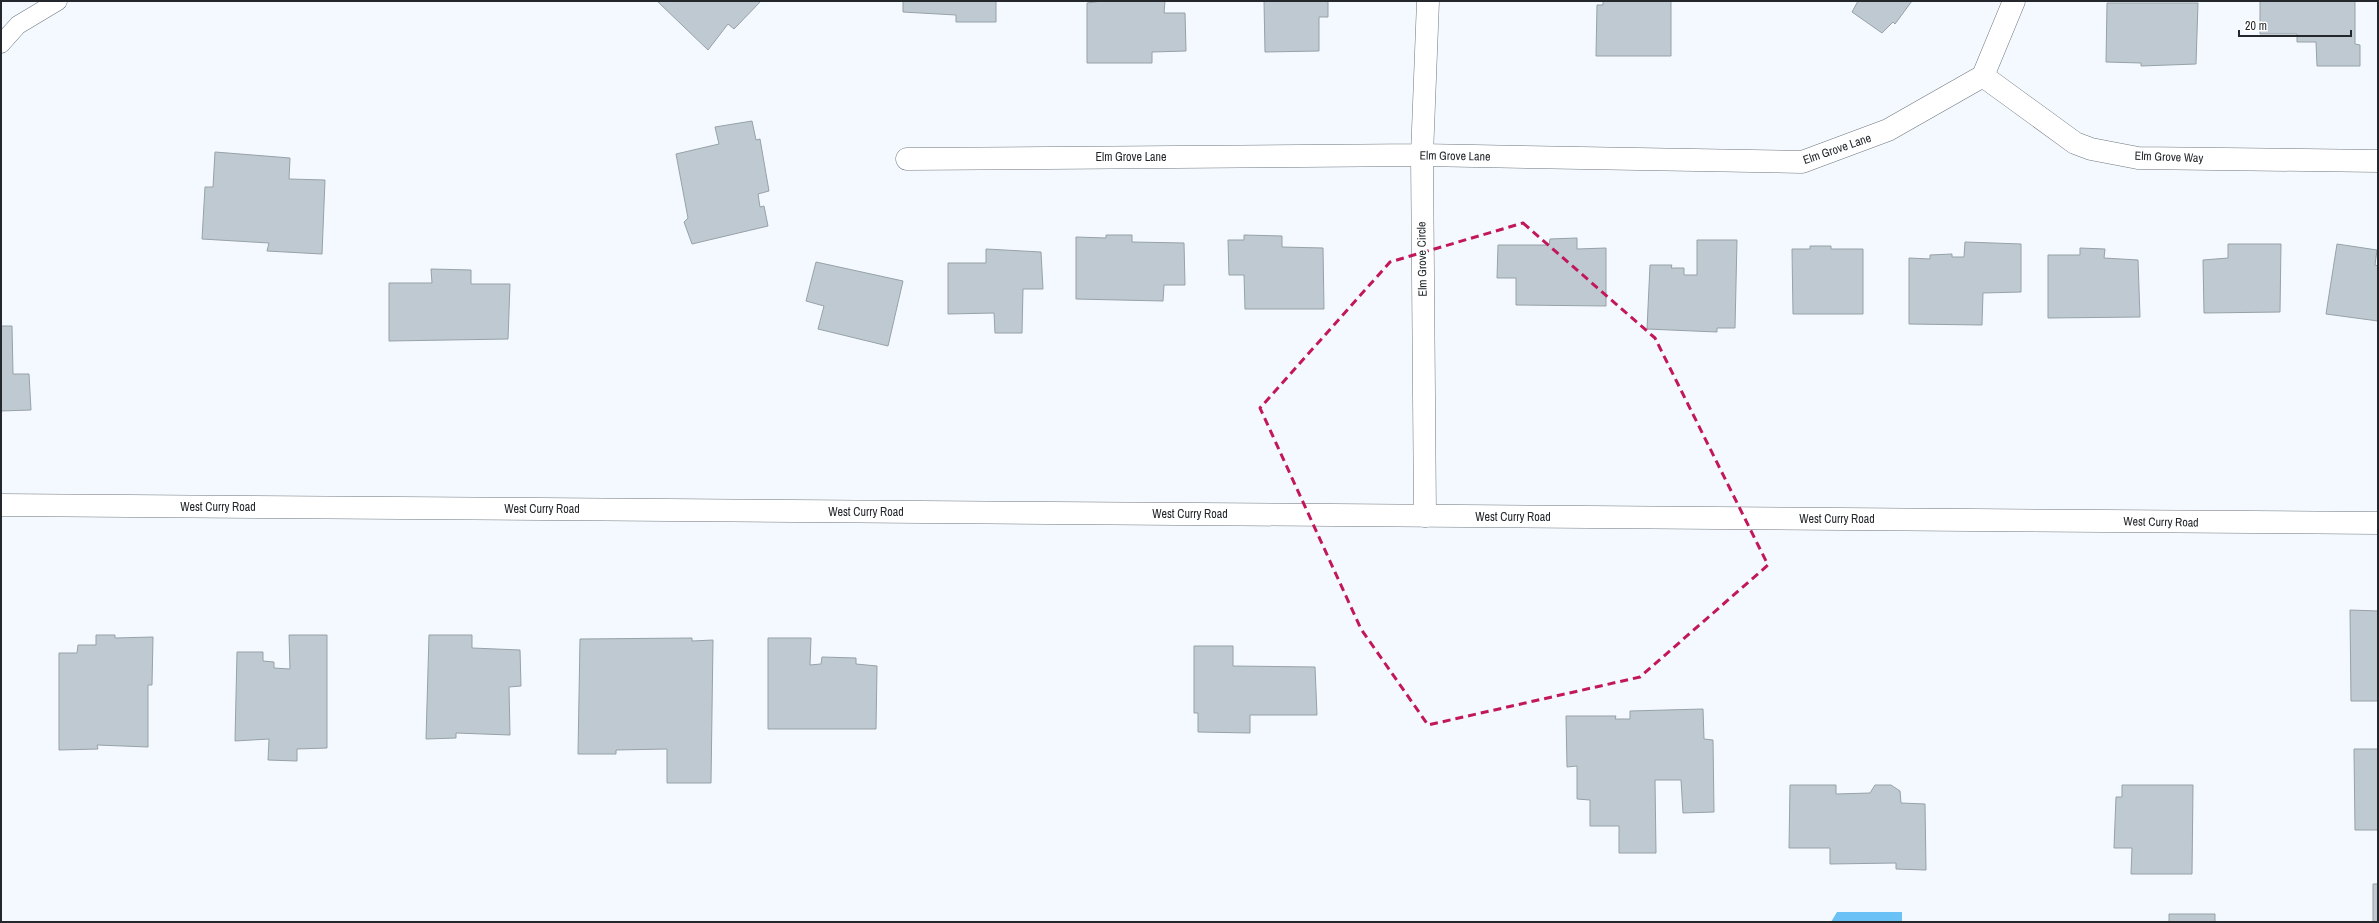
<svg xmlns="http://www.w3.org/2000/svg" width="2379" height="923" font-family="'Archivo Narrow',sans-serif">
  <style>
    .water { fill: #6ac1f5 }
    .building { fill: #bfc9d1; stroke: #97a1a8 }
    .lines { fill: none; stroke-linecap: round; stroke-linejoin: round }
    .lane-casing { stroke: #6f787f; stroke-width: 19 }
    .street-casing { stroke: #6f787f; stroke-width: 23 }
    .secondary-casing { stroke: #6f787f; stroke-width: 23 }
    .lane { stroke: #fff; stroke-width: 18 }
    .street { stroke: #fff; stroke-width: 22 }
    .secondary { stroke: #fff; stroke-width: 22 }
    .marked { fill: none; stroke: #c2185b; stroke-width: 3; stroke-dasharray: 8 5; stroke-linejoin: round }
    .labels { text-anchor: middle; dominant-baseline: central; stroke-width: 4; stroke-linejoin: round; paint-order: stroke }
    .street-label { font-size: 12px; fill: #24272b; stroke: #fff }
  </style>
  <rect width="100%" height="100%" fill="#f3f9fe"/>
  <path class="water" d="M1837,912h65v10h-71z"/>
  <path class="building" d="M657,1h104l-27,28 -6,-5 -20,26z
    M903,1h93v21h-40v-7l-53,-3z
    M1102,1h63l-1,12h21l1,38 -34,1v11h-65v-60z
    M1264,1h64v16h-9v34l-54,1z
    M1603,1h68v55h-75l1,-51h6z
    M1858,1h54l-17,23 -2,-2 -11,11 -30,-21z
    M2260,1h95v43l5,1v21h-43l-1,-24h-19v-8h-37z
    M2107,3h91l-2,61 -55,2v-3l-35,-1z
    M752,121l4,19 4,-1 9,52 -11,3 2,13 4,-1 4,20 -76,18 -8,-22 4,-4 -12,-64 43,-10 -4,-17z
    M215,152l75,6 -1,21 36,1 -3,74 -55,-3 2,-8 -67,-4 3,-52h8z
    M1106,235h26v7l52,1 1,42h-21l-1,16 -87,-2v-62l30,1z
    M1244,235l38,1v11l41,1 1,61h-79l-1,-34h-15l-1,-35h16z
    M1577,238v11l29,-1v58l-90,-1v-27h-19l1,-33h51l1,-6z
    M1697,240h40l-2,88h-18v4l-70,-3 3,-64h22l-1,3h13v7h13z
    M1965,242l56,2v48l-38,1 -1,32 -73,-1v-66l21,1v-4l22,-1v3h12z
    M2228,244h53l-1,68 -76,1 -1,-53 25,-2z
    M2337,244l40,6 -2,15 3,1v55l-52,-7z
    M1810,246h21v3h32v65h-70l-1,-65h18z
    M2080,248l25,1 -1,9 34,2 2,57 -92,1v-63h32z
    M986,249l55,3 2,37h-20l-1,44h-27l-1,-20 -46,1v-51h38z
    M816,262l87,19 -15,65 -70,-17 6,-23 -18,-5z
    M431,269l40,1v14h39l-2,55 -119,2v-58h43z
    M1,326h11l1,48h16l2,36 -30,1z
    M2350,610l28,1v90h-27z
    M96,635h19v3l38,-1 -1,48h-4v62l-51,-2 1,4 -39,1v-97h18l1,-8h18z
    M289,635h38v113l-30,1v12l-29,-1 1,-21 -34,2 2,-89h26v9l11,1v6l16,1z
    M429,635h43v13l48,2 1,36 -12,1 1,48 -54,-2v5l-30,1z
    M692,638v3l21,-1 -2,143h-44v-34l-51,1v4h-38l2,-115z
    M768,638h43l-1,27 11,-1 1,-7 34,1v6l21,2 -1,63h-108z
    M1194,646h39v20l82,1 2,48h-67v18l-52,-1v-19h-4z
    M1703,709l1,30 9,1 1,72 -31,1 -2,-33h-26l1,73h-37v-27h-29v-26l-13,-1v-33l-10,1 -1,-51h50l-1,3h15v-8z
    M2354,749h24v81h-23z
    M1790,785h46v9l34,-1 5,-8h16l9,6 1,12 24,1 1,66 -30,-1v-6l-66,1v-16h-41z
    M2122,785h71l-1,89h-61l1,-26h-18l2,-51h6z
    M2373,884h5v38h-5z
    M2169,914h46v8h-46z"/>
  <g class="lines">
    <defs>
      <path id="lane" d="M1,44l17,-19 40,-24"/>
      <path id="street" d="M1983,76l92,67 16,6 47,9 240,3
        M1983,76l31,-75
        M907,159l515,-4 380,7 86,-32 95,-54
        M1425,516l-3,-361 6,-154"/>
      <path id="secondary" d="M1,505l2377,18"/>
    </defs>
    <use href="#lane" class="lane-casing"/>
    <use href="#street" class="street-casing"/>
    <use href="#secondary" class="secondary-casing"/>
    <use href="#lane" class="lane"/>
    <use href="#street" class="street"/>
    <use href="#secondary" class="secondary"/>
  </g>
  <path class="marked" d="M1523,223l132,115 113,227 -128,112 -212,48 -67,-96 -101,-221 130,-146z"/>
  <g class="labels">
    <g class="street-label">
      <text transform="translate(1837 149) rotate(-19)">Elm Grove Lane</text>
      <text transform="translate(1455 156) rotate(1)">Elm Grove Lane</text>
      <text x="1131" y="157">Elm Grove Lane</text>
      <text transform="translate(2169 157) rotate(2)">Elm Grove Way</text>
      <text transform="translate(1422 259) rotate(-91)">Elm Grove Circle</text>
      <text x="218" y="507">West Curry Road</text>
      <text x="542" y="509">West Curry Road</text>
      <text x="866" y="512">West Curry Road</text>
      <text x="1190" y="514">West Curry Road</text>
      <text x="1513" y="517">West Curry Road</text>
      <text x="1837" y="519">West Curry Road</text>
      <text transform="translate(2161 522) rotate(1)">West Curry Road</text>
    </g>
  </g>
  <rect width="2379" height="923" fill="none" stroke="#24272b" stroke-width="4"/>
  <path d="M2239 30v6h112v-6" fill="none" stroke="#24272b" stroke-width="2"/>
  <text x="2245" y="30" font-size="12" fill="#24272b" stroke="#ffffff" stroke-width="3" paint-order="stroke">20 m</text>
</svg>
